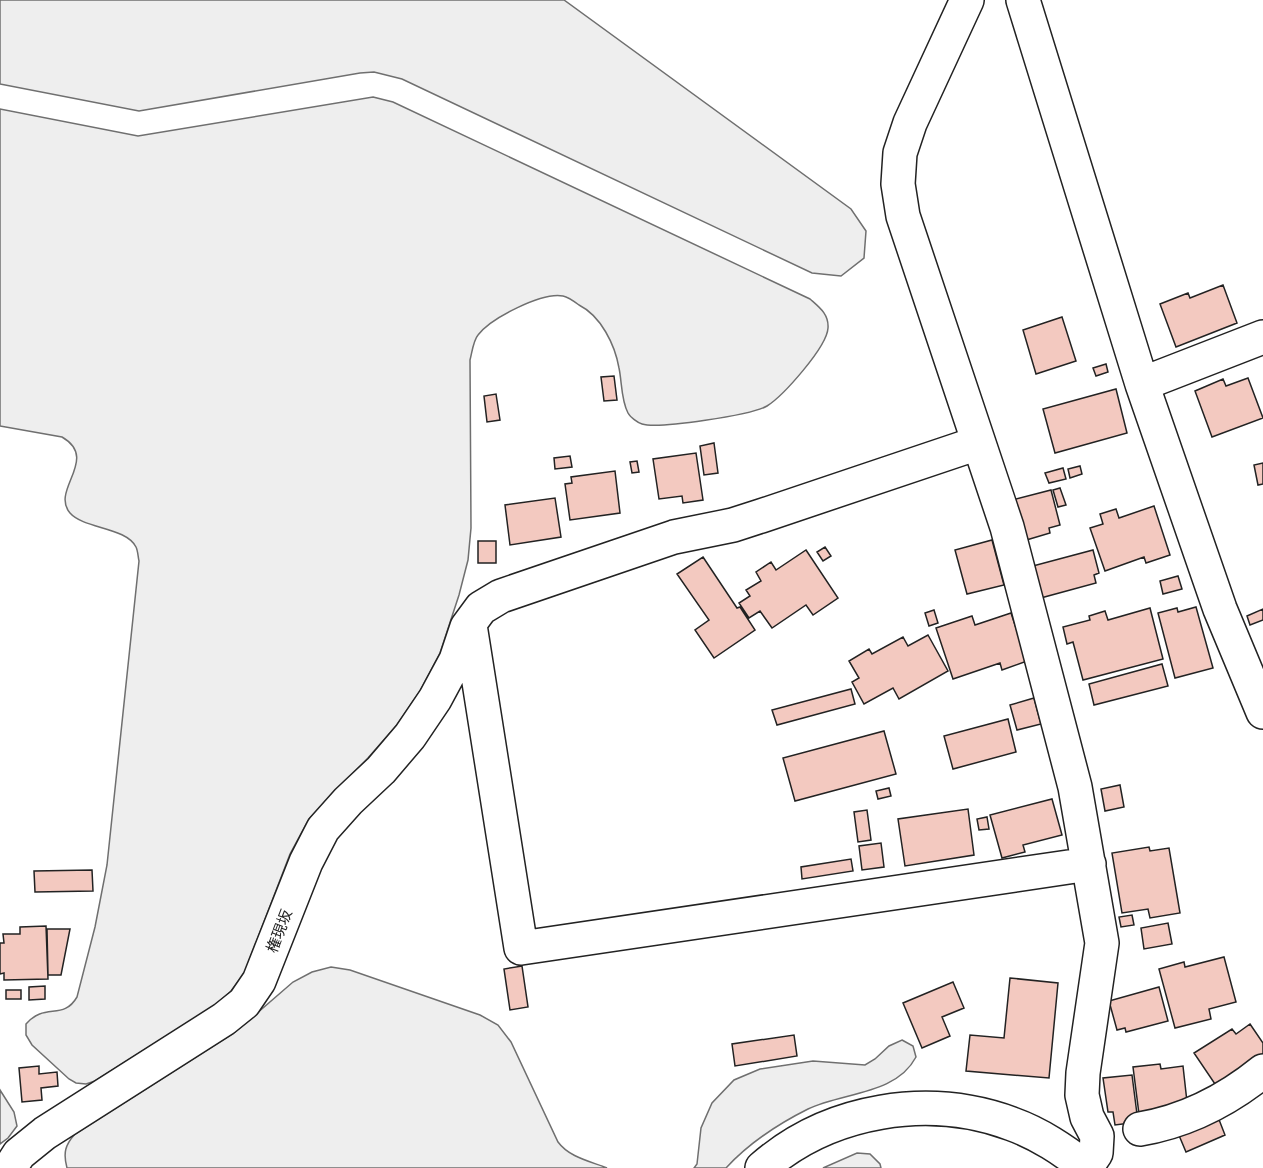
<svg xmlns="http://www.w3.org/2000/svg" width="1263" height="1168" font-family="Montserrat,'Noto Sans JP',sans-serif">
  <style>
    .green { fill: #eee; stroke: #6f6f6f; stroke-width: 1.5 }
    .building { fill: #f3c9c0; stroke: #222; stroke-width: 1.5 }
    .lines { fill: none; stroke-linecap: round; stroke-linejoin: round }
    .minor-casing { stroke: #222; stroke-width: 36 }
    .major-casing { stroke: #222; stroke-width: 36 }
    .minor { stroke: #fff; stroke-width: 33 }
    .major { stroke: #fff; stroke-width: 33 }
    .labels { text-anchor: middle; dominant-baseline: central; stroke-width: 4.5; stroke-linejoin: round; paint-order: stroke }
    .street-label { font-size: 15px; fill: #222; stroke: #fff }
  </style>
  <rect width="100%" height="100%" fill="#fff"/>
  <path class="green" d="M0,0h564l287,209 15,22 -2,27 -23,18 -29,-3 -410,-194 -28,-7 -14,1 -221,38 -139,-27z
    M373,97l20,5 417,197c9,8 19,15 18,29 -1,19 -45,68 -61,78 -15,9 -108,23 -125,18 -4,-1 -12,-7 -14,-11 -7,-13 -6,-31 -9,-45 -4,-23 -18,-52 -40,-63 -4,-3 -11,-8 -16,-9 -21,-4 -72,22 -85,39 -5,6 -6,18 -8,25l1,168 -3,32 -9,35 -19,58 -20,38 -24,35 -28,32 -59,61 -19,35 -46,120 -13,17 -17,15 -119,75 -9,3 -10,-1 -7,-4 -37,-34 -6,-10v-11c19,-22 37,-3 51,-27l18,-70 12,-62 32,-304c-1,-4 -1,-10 -3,-14 -10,-20 -52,-18 -66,-34 -20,-23 30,-54 -8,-76l-62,-11v-317l138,27z
    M331,967l19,3 130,45 18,10 13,17 47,100c11,15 31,19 49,26h-540c-4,-15 -2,-23 8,-34l159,-101 59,-51 19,-10z
    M902,1040l11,6 3,11c-20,38 -73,35 -108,52 -30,15 -59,34 -82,59h-32l3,-4 4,-36 11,-25 22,-23 26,-11 53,-8 52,4 10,-6 14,-13z
    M0,1090l14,22 3,14 -9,12 -8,6z
    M857,1153l13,1 10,10 1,4h-58z"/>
  <path class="building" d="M1223,285l14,38 -61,24 -16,-43 28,-11 2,5z
    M1062,317l14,44 -40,13 -13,-44z
    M1106,364l2,8 -12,4 -3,-8z
    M614,376l3,24 -13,1 -3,-24z
    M1248,378l15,40 -51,19 -17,-46 28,-12 3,7z
    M1116,389l11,44 -72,20 -12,-44z
    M496,394l4,26 -13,2 -3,-26z
    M714,443l4,30 -14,2 -4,-29z
    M696,453l7,47 -20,3 -1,-7 -23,3 -6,-40z
    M570,456l2,11 -17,2 -1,-11z
    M637,461l2,11 -7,1 -2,-11z
    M1263,463v21l-5,1 -4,-20z
    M1080,466l2,8 -12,4 -2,-9z
    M1063,468l3,11 -17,4 -4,-10z
    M615,471l5,42 -50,7 -5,-36 7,-1 -1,-6z
    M1060,488l6,17 -8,2 -5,-17z
    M1051,490l9,35 -11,3 1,5 -27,8 -11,-41z
    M555,498l6,39 -51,8 -5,-40z
    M1154,506l16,49 -24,8 -2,-6 -39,14 -15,-43 13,-4 -3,-10 16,-5 3,9z
    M992,540l12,45 -37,9 -12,-44z
    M478,541h18v22h-18z
    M825,547l6,9 -8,5 -6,-9z
    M806,550l32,48 -25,17 -7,-10 -34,23 -12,-17 -11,7 -10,-15 11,-7 -4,-6 15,-9 -5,-9 15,-10 5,8z
    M1093,550l6,23 -5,2 2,8 -59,16 -8,-32z
    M703,557l34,51 3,-1 15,23 -41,28 -19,-28 14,-10 -32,-46z
    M1178,576l4,13 -19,5 -3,-13z
    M1196,607l17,61 -38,10 -17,-65 19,-5 1,4z
    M1150,608l13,51 -80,21 -10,-38 -6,2 -4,-17 27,-7 -1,-4 16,-5 3,9z
    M1263,609v11l-13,5 -3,-9z
    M934,610l4,13 -9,3 -4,-13z
    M1011,613l16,48 -25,9 -2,-7 -47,16 -17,-51 36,-12 3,9z
    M928,635l20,36 -49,28 -6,-11 -29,16 -12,-22 7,-4 -10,-17 20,-12 3,5 31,-17 5,9z
    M1162,664l6,22 -74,19 -5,-21z
    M851,689l4,15 -78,21 -5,-15z
    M1034,698l7,26 -24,6 -7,-25z
    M1008,719l8,33 -63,17 -9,-33z
    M884,731l12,43 -101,27 -12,-43z
    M1120,785l4,22 -19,4 -4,-22z
    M889,788l2,8 -13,3 -2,-8z
    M1052,799l10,36 -39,10 2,7 -23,6 -12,-43z
    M968,809l6,46 -69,11 -7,-47z
    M867,810l4,30 -13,2 -4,-30z
    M987,817l2,12 -10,1 -2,-11z
    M881,843l3,24 -22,3 -3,-24z
    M1149,847l1,4 19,-3 11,65 -30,5 -2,-9 -26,4 -10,-60z
    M851,859l2,12 -51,8 -1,-12z
    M92,870l1,21 -58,1 -1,-21z
    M1132,915l2,10 -13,2 -2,-10z
    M1168,923l4,21 -28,5 -3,-21z
    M46,926l2,53 -44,1v-7l-4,1v-31h4l-1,-9h17v-7z
    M47,929h23l-9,46h-13z
    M1224,957l12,45 -27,7 2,10 -36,9 -16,-59 25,-7 1,5z
    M522,966l6,41 -18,3 -6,-41z
    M1010,978l48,5 -9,95 -83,-7 4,-36 34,3z
    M953,982l11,26 -22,9 8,19 -28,12 -19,-45z
    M45,986v13l-16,1v-13z
    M1159,987l9,34 -42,11 -1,-4 -8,2 -8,-29z
    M6,990h15v9h-15z
    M1250,1024l13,19v14l-46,30 -23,-34 38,-24 4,5z
    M794,1035l3,21 -62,10 -3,-22z
    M1160,1064l1,5 22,-3 5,45 -49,3 -6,-47z
    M39,1066v8l18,-2 1,14 -17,2 1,12 -20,2 -3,-34z
    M1132,1075l6,47 -23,3 -2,-13h-5l-5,-34z
    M1218,1117l7,18 -39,17 -8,-19z"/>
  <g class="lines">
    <defs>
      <path id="minor" d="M967,0l-57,123 -10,30 -2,31 5,32 104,311 68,260 27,156 -19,130 -1,22 5,22 10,19 -1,17 -10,15
        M1023,0l119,384 78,225 43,103
        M1142,384l121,-47
        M470,625l51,323 568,-84
        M1140,1129c47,-8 86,-28 123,-58
        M10,1168l9,-14 26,-21 179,-114 20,-16 15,-22 47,-119 17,-33 25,-28 33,-31 29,-34 25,-37 21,-39 11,-33 14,-19 20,-12 173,-59 59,-12 28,-9 217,-73"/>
      <path id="major" d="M762,1168c67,-59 167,-75 250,-44 28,10 51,26 75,44"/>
    </defs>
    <use href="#minor" class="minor-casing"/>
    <use href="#major" class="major-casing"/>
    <use href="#minor" class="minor"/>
    <use href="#major" class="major"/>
  </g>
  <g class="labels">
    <g class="street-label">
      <text transform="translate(279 931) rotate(-69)">権現坂</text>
    </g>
  </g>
</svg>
